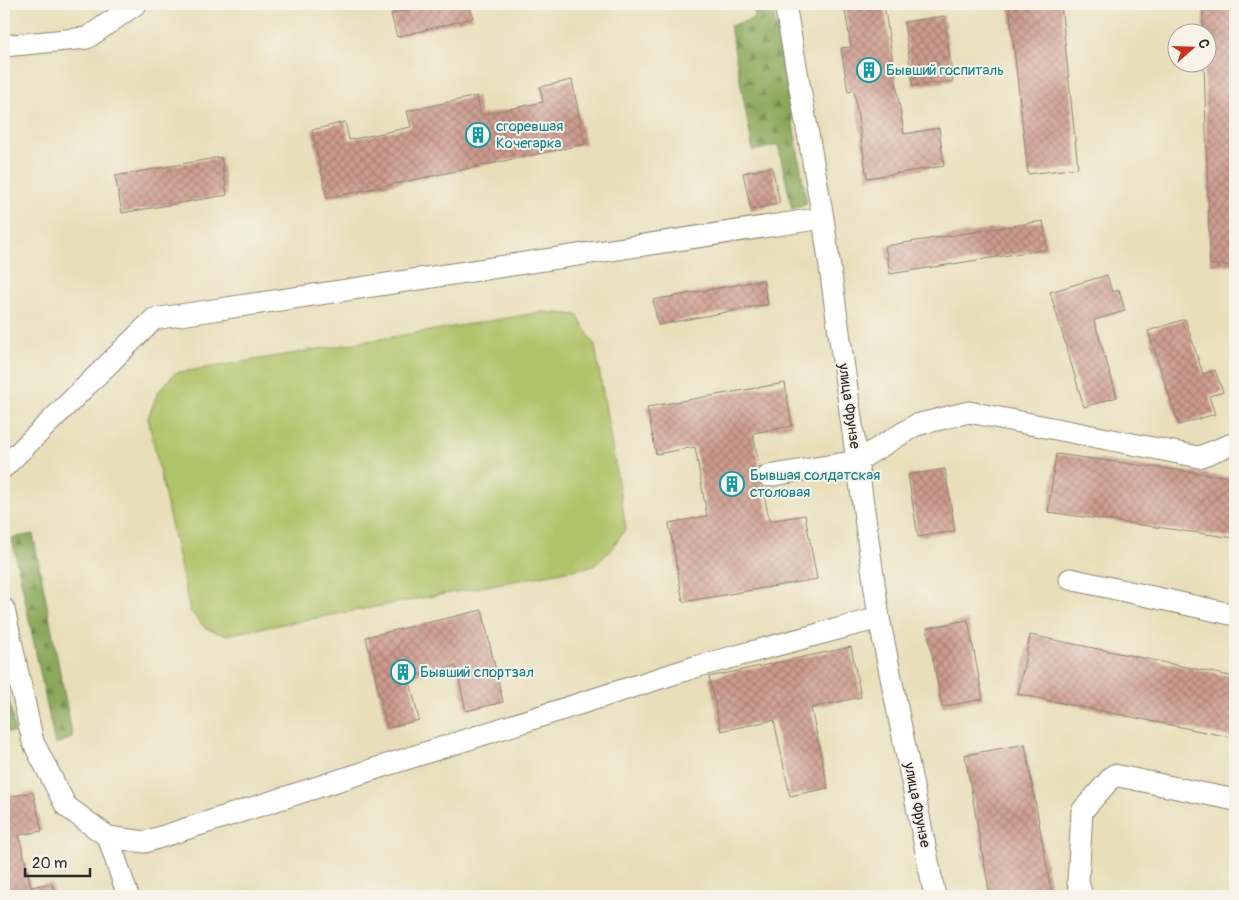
<svg xmlns="http://www.w3.org/2000/svg" width="1239" height="900" font-family="Pangolin,sans-serif">
  <style>
    .grass { fill: #afc368; stroke: #6d774a }
    .forest { fill: url(#forest-firs); stroke: #5b6a44 }
    .building { fill: url(#building-cross-hatch) }
    .lines { fill: none; stroke-linecap: round; stroke-linejoin: round }
    .minor-casing { stroke: #8a8572; stroke-width: 23 }
    .minor { stroke: #fff; stroke-width: 21 }
    .labels { text-anchor: middle; dominant-baseline: central; stroke-width: 4; stroke-linejoin: round; paint-order: stroke }
    .culture-label { font-size: 15px; fill: #0d838f; stroke: #f7f3e8; text-anchor: start }
    .street-label { font-size: 15px; fill: #2b2b2b; stroke: #f7f3e8 }
  </style>
  <defs>
    <pattern id="forest-firs" width="22" height="20" patternUnits="userSpaceOnUse" patternTransform="scale(1.25)"><rect width="22" height="20" fill="#8ba95c"/><path d="M5 1l3.5 6h-7zM16 11l3.5 6h-7z" fill="#728a4c"/></pattern>
    <pattern id="building-cross-hatch" width="8" height="8" patternUnits="userSpaceOnUse" patternTransform="scale(1.25)"><rect width="8" height="8" fill="#ce9b8e"/><path d="M0 0l8 8M0 8l8-8" fill="none" stroke="#a77f74"/></pattern>
  </defs>
  <rect width="100%" height="100%" fill="#f7f3e8"/>
  <filter id="ink" filterUnits="userSpaceOnUse"><feTurbulence type="fractalNoise" baseFrequency=".02" numOctaves="2"/><feDisplacementMap in="SourceGraphic" scale="10" xChannelSelector="R" yChannelSelector="G"/><feConvolveMatrix kernelMatrix="1 2 1 2 8 2 1 2 1" color-interpolation-filters="sRGB"/></filter>
  <filter id="wash" filterUnits="userSpaceOnUse"><feTurbulence type="fractalNoise" baseFrequency=".0096" numOctaves="4" result="noise"/><feDisplacementMap in="SourceGraphic" scale="20" xChannelSelector="R" yChannelSelector="G"/><feGaussianBlur stdDeviation="1.12" result="paint"/><feColorMatrix in="noise" values="0 0 0 0 0 0 0 0 0 0 0 0 0 0 0 0 0 1.4 0 .05"/><feComposite in="paint" operator="in"/></filter>
  <g filter="url(#wash)">
    <rect width="100%" height="100%" fill="#e8dfba"/>
    <path class="grass" d="M543,312l34,3 18,31 31,182 -16,23 -16,15 -369,69 -19,-6 -16,-18 -42,-193 10,-26 17,-19z"/>
    <path class="forest" d="M753,4h19l35,200 -15,5 -14,-64 -25,6 -23,-125 25,-8z
      M33,534l40,204 -18,6 -43,-206z
      M4,672l11,61 -11,-1z"/>
    <g id="blocks">
      <path class="building" d="M432,4h37l4,14 -76,19 -6,-23z
        M844,4h40l20,130 35,-6 5,38 -77,12 -13,-87 -6,1 -7,-44 10,-1z
        M1009,4h52l17,164 -50,6z
        M1203,4h32v261h-25l-6,-203h2v-30h-3z
        M944,16l9,65 -40,5 -9,-64z
        M572,80l13,64 -258,54 -15,-68 33,-8 4,18 62,-13 -4,-16 70,-15 4,19 62,-13 -3,-15z
        M221,157l6,38 -105,18 -7,-37z
        M772,167l8,36 -29,7 -8,-37z
        M1043,221l4,28 -157,25 -5,-28z
        M1107,275l5,17 7,-2 6,21 -31,9 23,77 -33,10 -34,-115z
        M763,280l5,24 -110,21 -5,-25z
        M1185,319l18,55 12,-4 8,22 -14,4 6,18 -36,11 -31,-94z
        M785,383l7,43 -39,7 16,88 36,-6 12,64 -134,23 -14,-79 38,-7 -12,-69 -39,7 -9,-47z
        M1056,454l179,24v60l-187,-26z
        M945,469l10,62 -37,6 -10,-62z
        M482,610l21,92 -37,9 -10,-45 -47,11 10,43 -32,8 -21,-91z
        M968,620l15,79 -41,8 -15,-79z
        M1030,635l205,42v61l-217,-44z
        M851,647l10,50 -50,11 17,80 -38,8 -16,-76 -53,11 -12,-54z
        M1025,744l27,152h-62l-25,-141z
        M33,792l9,39 -23,4 12,52 21,-4 2,13h-50v-98z"/>
    </g>
  </g>
  <g filter="url(#ink)">
    <use href="#blocks" fill-opacity="0" stroke="#8a8572" stroke-width="1"/>
    <g class="lines">
      <defs>
        <path id="minor" d="M785,4l38,214 56,400 56,278
          M4,46l83,-8 49,-34
          M4,467l150,-148 669,-101
          M768,476l89,-15 59,-36 53,-13 230,45 36,-14
          M1070,579l165,36
          M4,609l29,133 33,64 42,31 37,5 550,-175 184,-49
          M108,837l20,59
          M1082,896l-4,-14 4,-71 32,-36 121,25"/>
      </defs>
      <use href="#minor" class="minor-casing"/>
      <use href="#minor" class="minor"/>
    </g>
  </g>
  <defs>
    <symbol id="building-ring" viewBox="-11 -11 22 22"><circle r="9.5" fill="#f7f3e8" stroke="#0f9aa8" stroke-width="1.5"/><path d="M-4-6H4V6H1V3H-1V6H-4ZM-2.5-4.3h1.7v1.8h-1.7ZM.8-4.3h1.7v1.8H.8ZM-2.5-1h1.7V.8h-1.7ZM.8-1h1.7V.8H.8Z" fill="#0f9aa8"/></symbol>
  </defs>
  <g fill-rule="evenodd">
    <use href="#building-ring" x="855" y="56" width="28" height="28"/>
    <use href="#building-ring" x="464" y="121" width="28" height="28"/>
    <use href="#building-ring" x="718" y="470" width="28" height="28"/>
    <use href="#building-ring" x="389" y="658" width="28" height="28"/>
  </g>
  <g class="labels">
    <g class="culture-label">
      <text x="886" y="70">Бывший госпиталь</text>
      <text x="496" y="126">сгоревшая<tspan x="496" dy="17">Кочегарка</tspan></text>
      <text x="750" y="475">Бывшая солдатская<tspan x="750" dy="17">столовая</tspan></text>
      <text x="420" y="672">Бывший спортзал</text>
    </g>
    <g class="street-label">
      <text transform="translate(849 406) rotate(82)">улица Фрунзе</text>
      <text transform="translate(917 805) rotate(79)">улица Фрунзе</text>
    </g>
  </g>
  <rect width="1239" height="900" fill="none" stroke="#f7f3e8" stroke-width="20"/>
  <g transform="translate(1192 48) rotate(70)"><circle r="24" fill="#f7f3e8" stroke="#a5a39c"/>
  <path d="M0-4L9 19L0 12L-9 19Z" fill="#c8321e"/>
  <text y="-8" font-size="14" font-weight="bold" text-anchor="middle" fill="#2b2b2b">С</text>
  </g>
  <path d="M25 868v8h65v-8" fill="none" stroke="#2b2b2b" stroke-width="2.5"/>
  <text x="32" y="868" font-size="15" fill="#2b2b2b" stroke="#f7f3e8" stroke-width="4" paint-order="stroke">20 m</text>
</svg>
